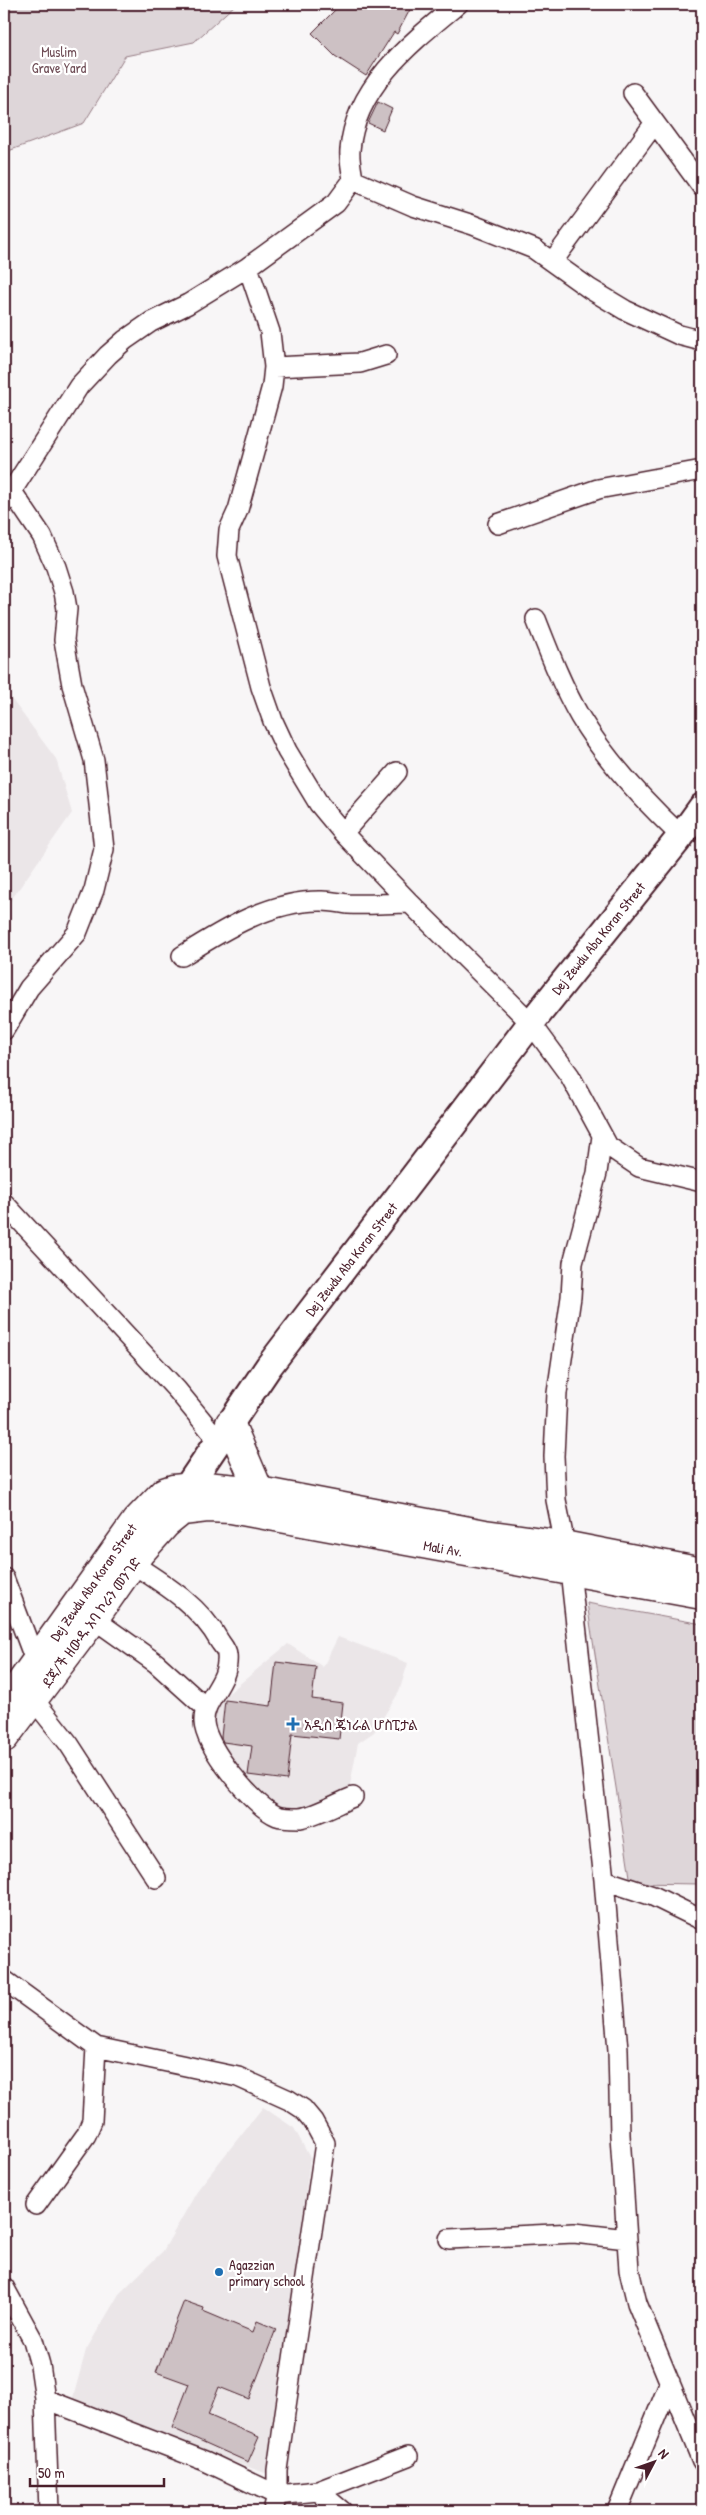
<svg xmlns="http://www.w3.org/2000/svg" width="706" height="2515" font-family="'Patrick Hand','Noto Sans Ethiopic',sans-serif">
  <style>
    .built { fill: #ebe6e8 }
    .green { fill: #ded6d9; stroke: #947a82 }
    .building { fill: #cdc1c4; stroke: #4a1f2b }
    .lines { fill: none; stroke-linecap: round; stroke-linejoin: round }
    .street-casing { stroke: #4a1f2b; stroke-width: 22 }
    .secondary-casing { stroke: #4a1f2b; stroke-width: 30 }
    .primary-casing { stroke: #4a1f2b; stroke-width: 31 }
    .street { stroke: #fff; stroke-width: 19 }
    .secondary { stroke: #fff; stroke-width: 26 }
    .primary { stroke: #fff; stroke-width: 28 }
    .poi-dot { fill: #1f6fb2; stroke: #fff; stroke-width: 2 }
    .labels { text-anchor: middle; dominant-baseline: central; stroke-width: 4.5; stroke-linejoin: round; paint-order: stroke }
    .park-label { font-size: 14px; fill: #6f4d56; stroke: #fff }
    .street-label { font-size: 14px; fill: #4a1f2b; stroke: #fff }
    .poi-label { font-size: 14px; fill: #4a1f2b; stroke: #fff; text-anchor: start }
  </style>
  <rect width="100%" height="100%" fill="#f8f6f7"/>
  <filter id="ink" filterUnits="userSpaceOnUse"><feTurbulence type="fractalNoise" baseFrequency=".02" numOctaves="2"/><feDisplacementMap in="SourceGraphic" scale="10" xChannelSelector="R" yChannelSelector="G"/><feConvolveMatrix kernelMatrix="1 2 1 2 8 2 1 2 1" color-interpolation-filters="sRGB"/></filter>
  <g filter="url(#ink)">
    <path class="built" d="M4,689l52,70 16,54 -68,97z
      M338,1637l70,26 -9,29 -25,40 -16,11 -9,47 -34,26 -42,-3 -72,-97 87,-72 35,23z
      M263,2107l31,21 16,30 -39,317 -200,-70 15,-55 33,-56 44,-43 36,-63z"/>
    <path class="green" d="M4,4h232l-42,38 -69,14 -41,67 -73,27 -7,8z
      M587,1603l115,21v260l-71,-1z"/>
    <path class="building" d="M341,4h72l-16,30 -3,-2 -28,44 -31,-20 -23,-23z
      M378,102l14,7 -9,21 -15,-7z
      M276,1662l40,5 -4,32 31,4 -4,36 -47,-5 -5,46 -39,-5 4,-29 -29,-4 -2,-5 4,-37 46,6z
      M184,2301l20,7 -1,3 50,21 4,-11 19,8 -27,70 -30,-12 -11,28 51,22 -11,25 -76,-34 17,-44 -33,-12z"/>
    <g class="lines">
      <defs>
        <path id="street" d="M633,93l69,94
          M353,180l60,26 60,19 61,24 56,40 35,21 54,25 23,6
          M553,261l101,-137
          M248,267l22,65 4,35 -2,19 -13,48 -21,76 -9,20 -2,26 34,131 12,34 14,30 32,53 24,29 67,70 121,120 39,53 38,70 31,21 63,15
          M274,367l86,-4 26,-8
          M4,503l75,-117 29,-31 17,-15 26,-18 37,-18 60,-37 88,-64 17,-23c-1,-9 -4,-20 -3,-30 5,-64 62,-108 108,-146
          M498,524l100,-35 104,-19
          M536,619c13,33 26,67 44,98 27,45 64,84 101,119
          M343,833l54,-61
          M182,956c41,-26 89,-56 140,-55 9,0 18,2 26,3 21,1 41,-1 62,-1
          M4,1030l25,-42 48,-55 17,-43 10,-41 -10,-89 -22,-75 -8,-45 3,-31 -3,-17 -8,-25 -14,-31 -31,-46
          M602,1136l-5,37 -24,90 -2,34 -14,96 -3,63 2,44 14,70 34,310 14,170 2,85 9,135 8,33 65,158
          M4,1203l173,187 41,50
          M133,1564c33,21 68,43 87,78 3,4 7,9 7,13 3,28 -24,43 -23,67 1,25 50,85 73,94 5,2 17,2 23,2 15,-2 38,-15 53,-21
          M4,1578l32,85
          M94,1619l62,44 50,45
          M23,1694l11,6 35,44 87,134
          M604,1880l49,16 49,24
          M4,1980l92,67 142,30 51,23 14,9 10,12 12,22 -40,270 -8,57v25l-4,16
          M36,2205l50,-70 6,-14 4,-74
          M449,2239l125,-6 53,6
          M4,2287l29,53 7,25 5,34 4,112
          M45,2399l160,62 72,34 41,-4 90,-35
          M318,2491l24,20
          M617,2511l53,-129"/>
        <path id="secondary" d="M184,1505l4,-19 81,-120 262,-343 150,-187 21,-29"/>
        <path id="primary" d="M230,1423l29,68
          M4,1706l132,-185 28,-29 9,-3 32,-3 54,5 226,43 78,11 139,27
          M4,1738l90,-119 46,-66 26,-29 16,-13 25,-3 24,1 471,86"/>
      </defs>
      <use href="#street" class="street-casing"/>
      <use href="#secondary" class="secondary-casing"/>
      <use href="#primary" class="primary-casing"/>
      <use href="#street" class="street"/>
      <use href="#secondary" class="secondary"/>
      <use href="#primary" class="primary"/>
    </g>
  </g>
  <g class="poi-dot">
    <path d="M290.5 1716.5h5v5h5v5h-5v5h-5v-5h-5v-5h5z"/>
    <circle cx="219" cy="2272" r="5"/>
  </g>
  <g class="labels">
    <g class="park-label">
      <text x="59" y="51">Muslim<tspan x="59" dy="16">Grave Yard</tspan></text>
    </g>
    <g class="street-label">
      <text transform="translate(598 938) rotate(-51)">Dej Zewdu Aba Koran Street</text>
      <text transform="translate(351 1259) rotate(-52)">Dej Zewdu Aba Koran Street</text>
      <text transform="translate(443 1548) rotate(10)">Mali Av.</text>
      <text transform="translate(93 1582) rotate(-55)">Dej Zewdu Aba Koran Street</text>
      <text transform="translate(91 1622) rotate(-54)">ደጃ/ች ዘውዱ አባ ኮራን መንገድ</text>
    </g>
    <g class="poi-label">
      <text x="304" y="1724">አዲስ ጄነራል ሆስፒታል</text>
      <text x="229" y="2264">Agazzian<tspan x="229" dy="16">primary school</tspan></text>
    </g>
  </g>
  <rect width="706" height="2515" fill="none" stroke="#fff" stroke-width="20"/>
  <rect x="10" y="10" width="686" height="2495" fill="none" stroke="#4a1f2b" stroke-width="2" filter="url(#ink)"/>
  <g transform="translate(654 2462) rotate(49)" stroke="#ffffff" stroke-width="4" paint-order="stroke">
  <path d="M0-4L9 19L0 12L-9 19Z" fill="#4a1f2b"/>
  <text y="-8" font-size="14" font-weight="bold" text-anchor="middle" fill="#4a1f2b">N</text>
  </g>
  <path d="M30 2478v8h134v-8" fill="none" stroke="#4a1f2b" stroke-width="2.5"/>
  <text x="38" y="2478" font-size="15" fill="#4a1f2b" stroke="#ffffff" stroke-width="4" paint-order="stroke">50 m</text>
</svg>
